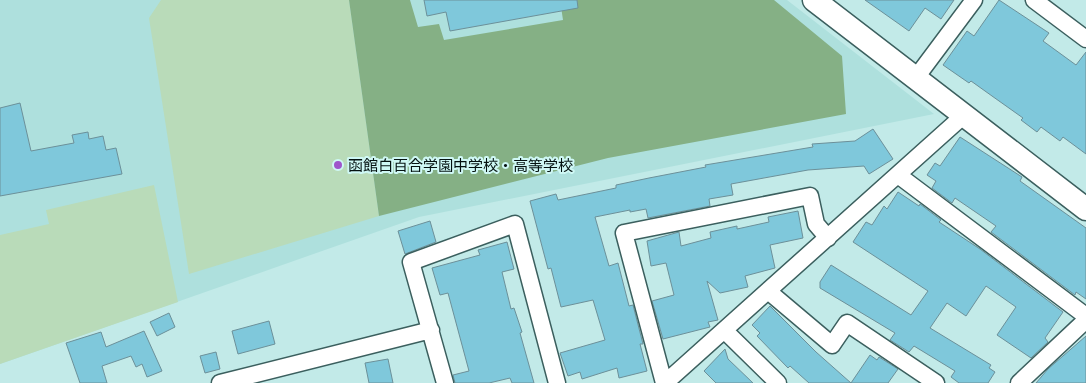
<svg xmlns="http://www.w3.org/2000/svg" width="1086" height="383" font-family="'IBM Plex Sans','Noto Sans JP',sans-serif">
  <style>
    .built { fill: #aee0dd }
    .green { fill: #b9dbb9 }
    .forest { fill: #85b085 }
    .building { fill: #7fc8db; stroke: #6c9099 }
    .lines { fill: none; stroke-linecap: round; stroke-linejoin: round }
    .street-casing { stroke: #3b5f5e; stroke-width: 19 }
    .secondary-casing { stroke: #3b5f5e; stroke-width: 25 }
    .street { stroke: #fff; stroke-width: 16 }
    .secondary { stroke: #fff; stroke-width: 22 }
    .poi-dot { fill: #9f57cb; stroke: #cff8f5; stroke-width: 2 }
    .labels { text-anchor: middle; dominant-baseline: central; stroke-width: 4; stroke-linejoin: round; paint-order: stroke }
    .poi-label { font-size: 15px; fill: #041110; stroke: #cff8f5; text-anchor: start }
  </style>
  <rect width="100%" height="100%" fill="#c2eae8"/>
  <path class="built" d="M0,0h787l147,114 -515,103 -419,147z"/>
  <path class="green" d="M161,0h188l30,216 -190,58 -40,-256z
    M154,185l24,117 -178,62v-129l49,-11 -3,-14z"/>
  <path class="forest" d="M349,0h61l8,27 21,-3 5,16 119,-20 -3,-20h214l68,56 4,58 -238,44 -229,58z"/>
  <path class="building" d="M424,0h153l1,8 -128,23 -4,-19 -19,4z
    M865,0h89l-13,19 -16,-11 -16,23z
    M999,0l50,33 -6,8 33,24 10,-13v102l-23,-17 -3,4 -19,-14 -4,5 -16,-12 2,-2 -31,-22 -21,-15 -2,2 -26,-18 24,-34 7,5z
    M20,103l11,48 43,-8 -2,-8 16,-3 1,7 14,-3 3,14 10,-2 6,26 -122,22v-88z
    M873,129l20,30 -24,15 -5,-8 -56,4 -77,14 2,11 -24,4 1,7 -62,12 -2,-9 -16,3v-2l-35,7 14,49 9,-3 11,43 4,-1 10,39h-3l7,27 -28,7 -2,-10 -35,11 -2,-7 -12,4 -8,-23 45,-13 -12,-40 -32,7 -10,-39 -3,1 -18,-68 26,-7 2,6 58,-12v-3l33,-7 57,-11 -1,-2 108,-18 -1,-3 43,-3z
    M960,137l62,40 -2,4 66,47v71l-10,-7 -1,3 -84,-63 5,-6 -41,-28 -3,5 -20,-15 4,-7 -9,-6 8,-12 5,3z
    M898,192l21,14 1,-2 21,16 -2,2 41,27 83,63 -18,26 3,4 -17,16 -34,-23 19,-28 -30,-21 -20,30 -19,-13 -17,25 61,37 -2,3 6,4 -7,11h-29l-8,-6 4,-6 -41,-25 -5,6 -19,-12 5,-7 -75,-45v-6l11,-17 80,50 17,-24 -75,-49 13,-20 6,3 12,-19 3,3z
    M798,211l5,27 -33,7 5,23 -30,8 3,11 -28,6 -13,-12 11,39 -10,2 2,5 -47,12 -11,-38 22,-6 -8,-32 -15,3 -4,-25 32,-9 2,14 30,-8 -1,-6 27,-6v3l32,-7 -1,-5z
    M430,221l6,21 -31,12 -7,-23z
    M507,242l7,27 -12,3 9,37 3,-1 8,24 -2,1 14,50h-22l-2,-5 -21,5h-34l-2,-8 16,-4 -21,-78 -8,2 -8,-27 48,-13 -2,-5z
    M770,306l46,46 35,31h-42l-19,-17 -2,2 -31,-32 3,-3 -8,-8z
    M169,313l6,14 -18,9 -7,-14z
    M269,321l6,23 -37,10 -6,-23z
    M144,331l18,40 -15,6 -5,-13 -6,3 -5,-11 -29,10 5,17h-27l-14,-40 35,-11 5,15z
    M1086,336v47h-50l12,-14z
    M725,349l3,10 25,24h-37l-12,-12z
    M216,352l4,17 -15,4 -5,-17z
    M870,355l7,5 2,-3 19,12 -10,14h-37z
    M388,359l5,24h-24l-4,-20z"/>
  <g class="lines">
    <defs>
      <path id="street" d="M1034,0l52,39
        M915,79l59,-79
        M898,175l188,141
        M768,291l64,54 15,-22 89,60
        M724,330l54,53
        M220,383l211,-53
        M445,383l-34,-121 104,-38 42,159
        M664,383l-40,-150 186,-37 6,28 12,14
        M665,383l298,-267
        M1019,383l67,-63"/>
      <path id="secondary" d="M814,0l272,209"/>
    </defs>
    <use href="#street" class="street-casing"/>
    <use href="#secondary" class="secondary-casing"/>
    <use href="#street" class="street"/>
    <use href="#secondary" class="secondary"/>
  </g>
  <circle class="poi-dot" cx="338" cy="165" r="5"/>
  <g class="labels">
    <g class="poi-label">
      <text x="348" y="165">函館白百合学園中学校・高等学校</text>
    </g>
  </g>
</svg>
